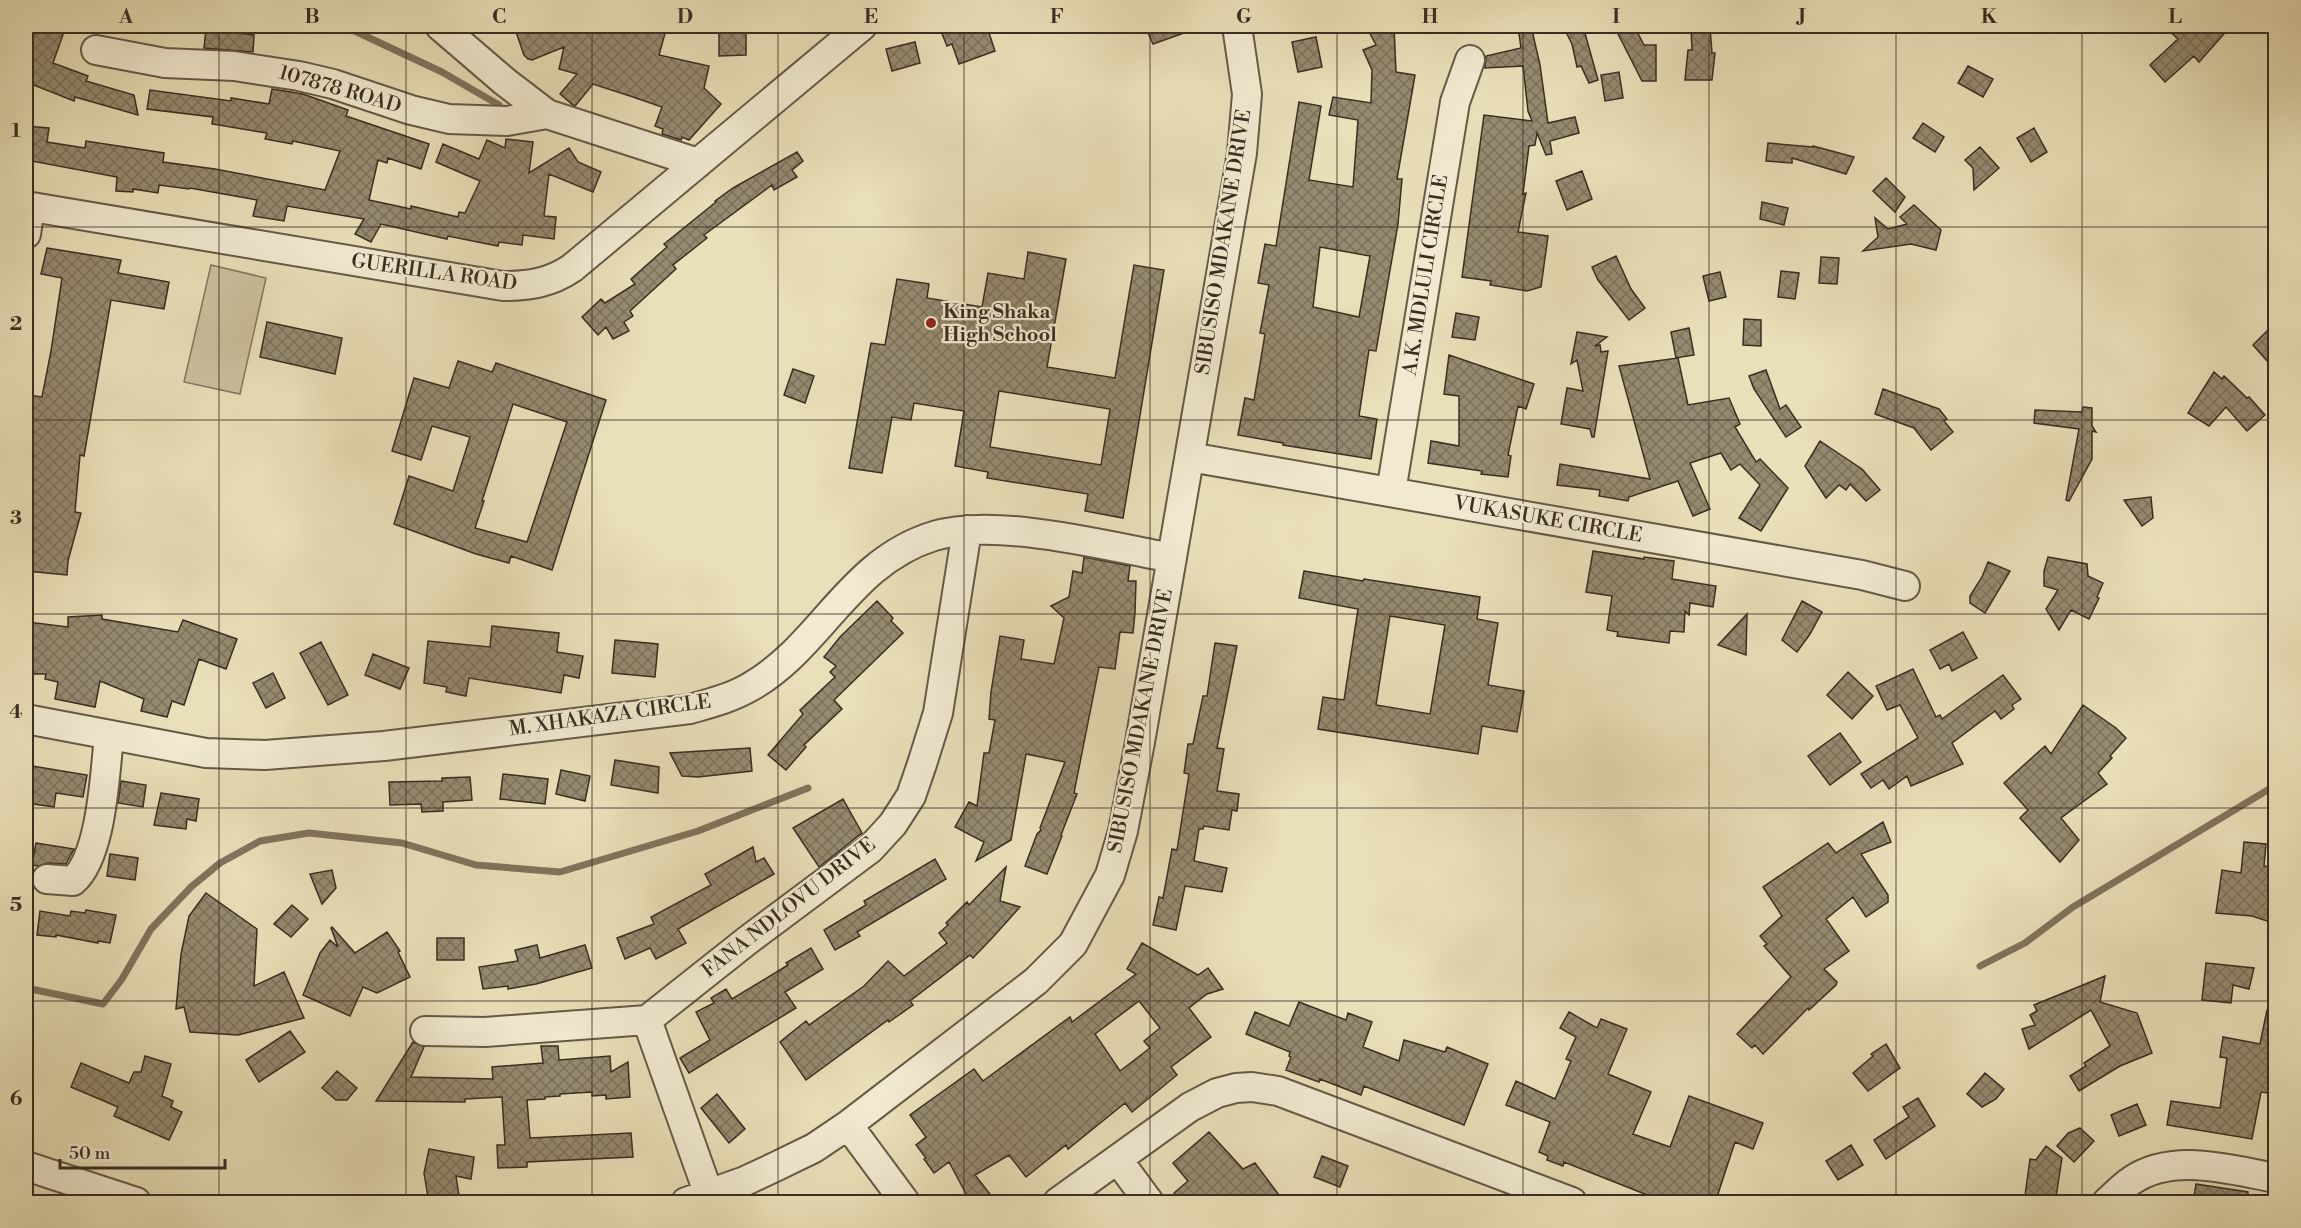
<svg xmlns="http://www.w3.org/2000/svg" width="2301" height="1228" font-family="'Libre Bodoni',serif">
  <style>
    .grass { fill: #cbc19e; stroke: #827860; stroke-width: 1.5 }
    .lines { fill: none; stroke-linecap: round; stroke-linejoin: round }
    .stream { stroke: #7f745d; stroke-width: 7 }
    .building { fill: url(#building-cross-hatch); stroke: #392e22; stroke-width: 1.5; fill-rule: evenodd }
    .minor-casing { stroke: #655a48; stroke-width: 32 }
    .minor { stroke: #f1ead1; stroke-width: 28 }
    .grid { fill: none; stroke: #392e22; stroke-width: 1.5; stroke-opacity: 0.55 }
    .poi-dot { fill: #8f2418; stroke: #f1ead1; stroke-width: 2 }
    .labels { text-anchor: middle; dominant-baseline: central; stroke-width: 4.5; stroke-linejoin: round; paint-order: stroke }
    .street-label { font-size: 20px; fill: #392e22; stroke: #f1ead1 }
    .poi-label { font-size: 20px; font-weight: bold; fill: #392e22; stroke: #f1ead1; text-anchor: start }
    .neatline { fill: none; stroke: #392e22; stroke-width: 2 }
    .grid-label { font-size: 20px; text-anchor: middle; font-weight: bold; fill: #392e22 }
  </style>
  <defs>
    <pattern id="building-cross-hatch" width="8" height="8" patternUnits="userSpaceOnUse" patternTransform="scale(1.5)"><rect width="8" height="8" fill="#958a70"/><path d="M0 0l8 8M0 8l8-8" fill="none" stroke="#7b715c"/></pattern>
  </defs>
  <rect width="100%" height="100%" fill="#e9dfb8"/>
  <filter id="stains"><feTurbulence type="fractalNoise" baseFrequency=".00333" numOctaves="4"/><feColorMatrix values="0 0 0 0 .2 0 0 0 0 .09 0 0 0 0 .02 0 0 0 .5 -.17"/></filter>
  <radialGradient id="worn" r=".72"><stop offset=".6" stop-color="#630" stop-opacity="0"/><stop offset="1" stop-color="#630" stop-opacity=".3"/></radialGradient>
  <path class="grass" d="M211,265l55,13 -26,116 -56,-12z"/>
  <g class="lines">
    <path class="stream" d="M344,26l98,46 57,33
      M1980,966l45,-23 48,-36 203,-122
      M26,988l77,16 19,-25 29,-50 40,-42 29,-24 40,-22 49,-8 93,10 74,22 84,7 138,-41 110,-43"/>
  </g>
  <path class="building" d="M26,26h40l-13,37 35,13 -2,5 48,14 4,20 -63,-18 -1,4 -48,-19z
    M514,26h153l-8,29 50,11 -5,22 17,16 -32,36 -7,-3 -1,3 -19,-6 1,-5 -8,-3 7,-19 -29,-10 -40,-13 -18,22 -2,-1 -13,-11 17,-20 -18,-5 5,-22 -32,13 -4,-1 -4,-4z
    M939,26h57l-8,4 7,21 -36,13 -7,-20 -5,2z
    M1145,26h53v2l-45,16z
    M1366,26h28l2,46 19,3 -18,104h5l-4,45 -22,127 -7,-1 -10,66 18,3 -6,40 -88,-14v-2l-45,-8 7,-37 9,2 11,-66 -5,-1 9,-48 -11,-2 7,-39 11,2 23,-144 22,4 -12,74 44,7 5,-67 -29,-5 4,-18 38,6 1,-33 -9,-20 13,-5zM1320,247l50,9 -11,61 -46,-10z
    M1518,26h13l9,39 8,58 27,-6 4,16 -29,8 2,13 -6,1 -9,-22 -2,12 -6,1 -6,48 3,-1 -8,39 30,4 -7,51 -14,4 -37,-6 1,-4 -29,-4 22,-162 48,6 -4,-10 -5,-45 -38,2 1,-12 35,-8z
    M1563,26h20l15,54 -9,3 -8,-17 -4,1 -5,-23z
    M1614,26h20l10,19h12v36h-14z
    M2164,26h67l-32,36 -5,-6 -29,26 -15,-17 28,-26z
    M1710,27l2,26h3l-3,27h-27l3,-30h4l-1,-22z
    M206,29l48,6 -1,17 -49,-4z
    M746,31v24l-27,1v-24z
    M1316,37l6,30 -24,5 -6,-30z
    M915,42l5,21 -28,8 -6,-22z
    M1968,66l25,13 -10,18 -25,-14z
    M1619,72l4,26 -18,3 -4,-26z
    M272,89l31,5 45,16 -2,6 83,28 -8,25 -33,-11 -1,5 -9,-3 -9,40 42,9v-3l47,11 1,-5 6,1 15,-32 -44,-19 7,-18 36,15 8,-19 18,8 1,-9 27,3 -4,31 40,-25 9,14 23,10 -8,20 -44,-18 -5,42 12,1 -2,22 -31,-4 -1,10 -23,-3 -1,4 -50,-10 -1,3 -66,-15 -10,18 -16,-8 9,-15 -77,-13 -3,15 -31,-5 4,-16 -67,-12 -1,1 -30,-4 -1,8 -25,-4v3l-17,-1 1,-14 -91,-17v-34l23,2 -2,14 38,6 1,-7 78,12 -1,9 52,7 110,21 15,-39 -47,-10 -1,3 -27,-5 2,-6 -55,-9 1,-7 -66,-8 3,-19 81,11v-3l38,6z
    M1923,123l21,14 -9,15 -22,-14z
    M2034,128l13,24 -16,10 -14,-24z
    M1768,143l45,4v-1l41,11 -8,17 -54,-16v5l-26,-2z
    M1980,147l19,21 -25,22 -1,-22 -8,-8z
    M797,152l6,9 -11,9 5,7 -23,13 -2,-5 -68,50 3,3 -34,27 3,4 -46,42 3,5 -9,6 5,9 -16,8 -7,-12 -8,8 -16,-18 19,-18 4,4 30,-19 -4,-5 36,-32 -3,-3 52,-42 -1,-1 18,-13z
    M1582,171l10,28 -25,11 -11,-29z
    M1886,178l19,19 -10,15 -22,-21z
    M1762,202l26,6 -4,17 -24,-6z
    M1914,205l27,25 -5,20 -25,-6 -48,7 15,-14 -3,-19 13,11 19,-5 -7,-7z
    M47,248l74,12 -3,13 51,9 -5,27 -53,-9 -27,156 -4,-1 -5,57 6,1 -13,48 -1,14 -41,-4v-98l6,-37 -6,-1v-25l2,-15 14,2 9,-46 11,-73 -21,-4z
    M1028,252l38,7 -19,108 68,11 19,-113 30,5 -41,248 -38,-7 3,-17 -101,-16 1,-6 -33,-6 9,-55 -50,-8 -3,17 -19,-3 -10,56 -33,-5 22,-125 14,2 12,-66 32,5 -2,14 55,9 6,-34 36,6zM999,391l111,18 -9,56 -111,-18z
    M1616,256l15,33 14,19 -16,12 -31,-40 -6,-13z
    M1821,257l18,1 -2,26 -18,-1z
    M1781,271l18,2 -4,26 -17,-2z
    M1720,272l6,25 -17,4 -6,-25z
    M1456,313l23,4 -4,23 -23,-3z
    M1744,319l17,1v26l-18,-1z
    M267,322l75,16 -7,36 -75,-17z
    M2276,322v49l-23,-26z
    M1689,328l5,27 -18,3 -5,-26z
    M1577,332l30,5 -12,9 5,-1 1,7 7,-1 -14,86h-2l-2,-8 -29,-5 6,-36 16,3 -6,-31 -6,4z
    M1449,355l85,29 -8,25 -8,-3 -10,49 3,1 -3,21 -27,-3 1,-3 -54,-8 3,-22 28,5v-50l-15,-2z
    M1678,358l10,47 41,-7 11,26 -5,3 21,35 4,-3 28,29 -27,43 -22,-13 21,-33 -20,-21 -9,6 -10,-17 -31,10 20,46 -17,7 -15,-35 -49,16 -1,4 -29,-5 1,-6 -43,-5 3,-21 90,15 -31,-113z
    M458,361l34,11 4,-9 110,37 -54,170 -41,-14 -2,7 -33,-9 -82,-30 15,-48 44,15 17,-54 -38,-11 -11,34 -29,-9 22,-73 35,10zM513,404l54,18 -40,120 -52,-14 9,-27h-2z
    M793,369l21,7 -9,27 -21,-8z
    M1766,370l14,39 6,-4 15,22 -15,10 -32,-48 -5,-13z
    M2214,372l8,7 2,-3 23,22 2,-1 16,18 -18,16 -21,-24 -17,19 -21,-13z
    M1883,389l56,20 8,10 -3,2 9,11 -22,18 -17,-22 -39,-14z
    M2083,407l9,1v18l4,6 -4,-1v28l-23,42 -3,-1 13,-71 -45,-6 1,-13 47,2z
    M1820,441l42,28 18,21 -14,11 -16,-17 -4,6 -7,-5 -13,13 -21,-32z
    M2151,497l2,21 -11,8 -18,-26z
    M1593,551l51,8v-2l30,4 -2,18 44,7 -3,21 -23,-4 -1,12 -4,-4 -1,21 -14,-1 -1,12 -52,-7 1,-4 -11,-2 5,-34 -26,-4z
    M1084,557l46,9 -2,15h8l-1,32 -2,20 -13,-1 -5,37 -16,-2 -25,126 3,1 -16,41 1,1 -15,38 -22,-8 12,-32 4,-4 -1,-2 25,-66 -39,-8 -15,86 -35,21 8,-19 -29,-15 14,-25 8,4 7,-53h5l6,-33 -6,-1 2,-27 9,-56 24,4 -3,19 33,5 10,-46 -13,-12 18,-9 4,-26 9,2z
    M2048,557l39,7 1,12 15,7 -6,14 2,1 -10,21 -18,-9 -12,20 -13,-21 12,-19 -14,-4v-15z
    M1988,562l22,9 -25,42 -15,-10v-7l12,-19z
    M1304,571l59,10 1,-2 116,18 -3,22 21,4 -10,62 36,6 -7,41 -35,-6 -4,28 -160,-25 5,-32 21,3 14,-91 -59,-11zM1390,616l55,9 -15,89 -54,-9z
    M877,601l16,17 -2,3 12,12 -69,67 8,9 -38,36 2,2 -20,23 -18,-15 35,-41 -3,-4 35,-33 -5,-5 6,-6 -12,-9 16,-20z
    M1802,601l20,11 -12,22 -13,18 -15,-12z
    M1747,614l-1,41 -28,-10z
    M102,615v4l76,13 5,-12 54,19 -11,30 -27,-10 -15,46 -12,-4 -5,16 -26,-6 3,-12 -44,-18 -5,26 -40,-8 3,-17 -13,-3 1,-5h-20v-39l2,-13 40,5v-10z
    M492,626l67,7 -2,19 26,4 -4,22 -15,-3 -3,18 -92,-15 -3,18 -20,-4 1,-5 -23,-4 4,-42 62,6z
    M1963,632l14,26 -25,13 -3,-7 -9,5 -10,-19z
    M615,640l43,4 -3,33 -43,-4z
    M321,642l27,53 -20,10 -28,-52z
    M1215,643l22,3 -20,102 7,1 -7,42 22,3 -2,17 -5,-1 -3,20 -25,-4 -1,3h-4l-5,32 33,7 -5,24 -37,-6 -9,44 -23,-5 6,-28 4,1 9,-49 5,1 12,-76 -5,-1 4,-29h5l10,-48h4z
    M373,654l36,14 -9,21 -35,-14z
    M1913,669l23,48 4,-2 2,4 61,-44 18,24 -9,6 2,4 -13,10 -6,-8 -43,32 11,21 -52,22 -4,-10 -18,13 -6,-9 -12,8 -10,-14 57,-36 -18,-33 -13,5 -11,-24z
    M1848,672l25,24 -21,23 -25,-24z
    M273,673l12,25 -19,10 -13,-25z
    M2083,705l33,23 10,10 -16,18 2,2 -14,15 9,11 -46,34 18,22 -19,22 -40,-44 8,-8 -24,-27 41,-37 6,8z
    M1840,733l21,29 -31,23 -22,-29z
    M750,748l2,23 -54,6 -16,-1 -12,-23z
    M615,760l44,7 -1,26 -47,-8z
    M26,765l61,10 -4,22 -27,-4 -2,14 -28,-4z
    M561,770l29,6 -5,25 -29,-7z
    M503,774l45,5 -3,25 -45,-5z
    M470,777l2,23 -29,2v9l-21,1 -1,-8 -31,1 -1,-23 53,-1v-3z
    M121,781l25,4 -3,22 -25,-4z
    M161,793l38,6 -3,22 -9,-2 -1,10 -32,-4z
    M843,799l19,34 -43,34 -26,-39z
    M1883,822l8,20 -30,12 27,41v7l-22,15 -13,-20 -27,22 23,32 -25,18 13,13 -1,3 -27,25 -1,-2 -45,46 -8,-9 -3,3 -15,-14 54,-57 -27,-31 3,-2 -7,-8 22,-20 -19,-29 65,-44 8,10z
    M2244,842l22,2 -2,22 12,1v57l-24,-8 -36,-3 6,-43 19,3z
    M36,843l38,6 -8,15 -18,-1 -10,3 -6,-1z
    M753,847l3,15 8,-4 10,16 -96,55 8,14 -30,16 -6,-11 -25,11 -8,-21 37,-14 -3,-7 60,-32 -6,-11z
    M110,854l28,4 -3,22 -28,-4z
    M935,859l11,20 -89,53 3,4 -25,14 -11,-20 42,-25 -2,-4z
    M1006,867l-6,34 20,6 -27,30 -20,21 -3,-3 -60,46 3,4 -24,17 -1,-2 -82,60 -26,-38 26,-21 3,4 55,-39 24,-25 16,15 43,-33 -8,-10 9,-8 -2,-2 21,-21 2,3z
    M332,870l4,18 -14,16 -12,-30z
    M206,893l51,36 -3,57 30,-14 20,46 -66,17 -48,-3 -6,-25 -8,2 5,-55 8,-38z
    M292,905l16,14 -17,18 -17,-13z
    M86,910l30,5 -6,28 -12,-2v2l-42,-8v2l-19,-2 3,-24 30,5 1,-5 14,2z
    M332,927l23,26 32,-21 13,19 -2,1 12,25 -33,16 -14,-6 -13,29 -47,-21 17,-42 10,-13 8,7 -7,-19z
    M437,938h27v22h-27z
    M1142,943l56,32 10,-7 15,21 -16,5 -18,14 22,29 -40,30 6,8 -45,37 -7,-9 -57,46 -2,-4 -40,32 -17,-22 -34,20 22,28h-26l-22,-41 -15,11 -10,-14 2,-1 -10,-13 10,-8 -16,-22 64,-46 9,12 87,-64 2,5 64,-48 -9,-5zM1139,1001l21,27 -16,13 6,7 -30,23 -25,-37z
    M537,945l3,13 45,-13 7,23 -56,16 -28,5v-3l-25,3 -4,-22 39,-6 -3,-11z
    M811,948l12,21 -38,23 11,16 -107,65 -9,-15 30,-18 -14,-28 18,-9 -3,-5 15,-9 6,10 56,-34 -2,-2z
    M2206,963l48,5 -5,21 -16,-4 -2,18 -29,-3z
    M2105,976l-5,26 37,11 15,40 -32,13 -41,25 -9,-15 16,-10 -2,-3 26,-17 -19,-36 -62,39 -7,-20 13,-4 -5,-10 7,-4 -3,-6z
    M1299,1002l47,18 2,-7 24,9 -9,25 36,14 5,-21 41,12 2,-5 41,17 -24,61 -100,-39 -3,9 -41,-16 -1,3 -33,-12 5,-13 -2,-1 1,-4 -44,-18 9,-22 34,14z
    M2267,1010h9v84l-15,-2 -9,47 -85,-14 4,-24 49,7 7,-50 -7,-1 3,-20 37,7z
    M1569,1012l28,16 4,-9 26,10 -19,45 43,18 -18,42 37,13 19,-51 74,27 -10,26 -18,-7 -20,61h-61l1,-5 -91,-36 -1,4 -16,-6 1,-4 -9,-4 11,-30 -44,-17 10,-24 39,18 16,-38 -5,-2 10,-22 -16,-9z
    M290,1031l15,21 -46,30 -13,-22z
    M413,1042l11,5 -13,30 82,2 -1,-12 51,-4 -2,-17h17l1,14 51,-4 1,16 17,-10 2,35 -24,2v-4l-14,1v-4l-32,2v2l-15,1v2l-18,1 3,38 101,-5 2,24 -106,5v5l-29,1 -1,-23h8l-3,-48 -37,2v3l-89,-1z
    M1886,1044l14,24 -32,23 -15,-18 20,-17 -2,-2z
    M145,1056l26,8 -9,32 11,5 -2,6 11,5 -13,28 -55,-24 4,-9 -47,-20 10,-24 48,20 5,-11h7z
    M337,1071l20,17 -10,12h-11l-14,-12z
    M1985,1073l19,16 -8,10 -14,8 -15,-13z
    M717,1094l28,35 -16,14 -28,-35z
    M1918,1098l17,28 -49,33 -12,-19 35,-23 -6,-10z
    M2137,1104l9,21 -27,11 -8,-21z
    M2080,1128l14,13 -20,21 -17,-16 11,-13z
    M1209,1132l34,37 12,-6 30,40h-103l-8,-10 14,-12 -15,-18z
    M1851,1145l12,20 -25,15 -12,-19z
    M2046,1146l16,12 -7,45h-31l6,-44 6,1z
    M429,1149l45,8 -3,22 -15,-3 4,27h-31l-5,-30z
    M1322,1156l26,10 -8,21 -26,-10z
    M2196,1184l52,8 -1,11h-54z"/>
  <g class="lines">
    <defs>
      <path id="minor" d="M440,26l64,55 43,33 151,49
        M96,50l69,13 69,3 65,10 34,8 78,26 38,9 58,2 40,-7
        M26,206l477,80c26,0 47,-3 69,-18l290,-242
        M26,234l4,-27
        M1190,457l672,118 43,11
        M1391,492l64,-390 15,-42
        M26,719l180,34 59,2 119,-9 306,-37c21,-6 41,-11 60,-22 71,-40 99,-125 184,-151 62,-19 173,10 238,22
        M47,879l26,2c29,-25 32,-109 36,-145
        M647,1020l62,175
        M425,1031l60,1 162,-12 101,-80 122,-91 23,-25 18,-28 11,-32 16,-51 29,-183
        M848,1125l57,77
        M1118,1160l31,42
        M26,1166l110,36
        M686,1202l59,-21 32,-15 37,-18 34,-23 188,-144 37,-37 37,-69 13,-44 17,-89 102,-589 5,-59 -10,-68
        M1058,1202l132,-95 27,-14 19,-5 16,-1 26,4 294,111
        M2107,1202c8,-7 16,-16 24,-21 42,-29 99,-11 145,-3"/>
    </defs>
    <use href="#minor" class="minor-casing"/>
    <use href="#minor" class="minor"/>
  </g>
  <path class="grid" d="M219,26v1176M406,26v1176M592,26v1176M778,26v1176M964,26v1176M1150,26v1176M1337,26v1176M1523,26v1176M1709,26v1176M1896,26v1176M2082,26v1176M26,227h2250M26,420h2250M26,614h2250M26,808h2250M26,1001h2250"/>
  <circle class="poi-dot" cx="931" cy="323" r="6"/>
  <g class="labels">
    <g class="street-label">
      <text transform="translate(340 90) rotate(16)">107878 ROAD</text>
      <text transform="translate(1224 242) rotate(-81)">SIBUSISO MDAKANE DRIVE</text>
      <text transform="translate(434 273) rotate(8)">GUERILLA ROAD</text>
      <text transform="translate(1426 275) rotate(-81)">A.K. MDLULI CIRCLE</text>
      <text transform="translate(1548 520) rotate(10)">VUKASUKE CIRCLE</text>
      <text transform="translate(610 716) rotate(-8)">M. XHAKAZA CIRCLE</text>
      <text transform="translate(1141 721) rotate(-79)">SIBUSISO MDAKANE DRIVE</text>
      <text transform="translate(789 908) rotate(-38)">FANA NDLOVU DRIVE</text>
    </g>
    <g class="poi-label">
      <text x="943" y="312">King Shaka<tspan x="943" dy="23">High School</tspan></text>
    </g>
  </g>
  <rect width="2301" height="1228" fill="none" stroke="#e9dfb8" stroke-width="66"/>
  <path d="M60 1159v9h165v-9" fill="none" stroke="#392e22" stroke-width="3"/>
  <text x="69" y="1159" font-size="18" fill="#392e22" stroke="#f1ead1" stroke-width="4.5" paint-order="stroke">50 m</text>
  <rect x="33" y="33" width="2235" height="1162" class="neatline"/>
  <g class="grid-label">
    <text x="126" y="23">A</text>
    <text x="312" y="23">B</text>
    <text x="499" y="23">C</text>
    <text x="685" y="23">D</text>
    <text x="871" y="23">E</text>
    <text x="1057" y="23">F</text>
    <text x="1244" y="23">G</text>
    <text x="1430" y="23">H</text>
    <text x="1616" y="23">I</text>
    <text x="1802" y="23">J</text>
    <text x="1989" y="23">K</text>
    <text x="2175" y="23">L</text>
    <text x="16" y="137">1</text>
    <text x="16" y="330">2</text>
    <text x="16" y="524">3</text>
    <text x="16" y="718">4</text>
    <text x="16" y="911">5</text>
    <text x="16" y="1105">6</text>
  </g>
  <rect width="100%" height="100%" filter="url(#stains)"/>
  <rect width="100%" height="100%" fill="url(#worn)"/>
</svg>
